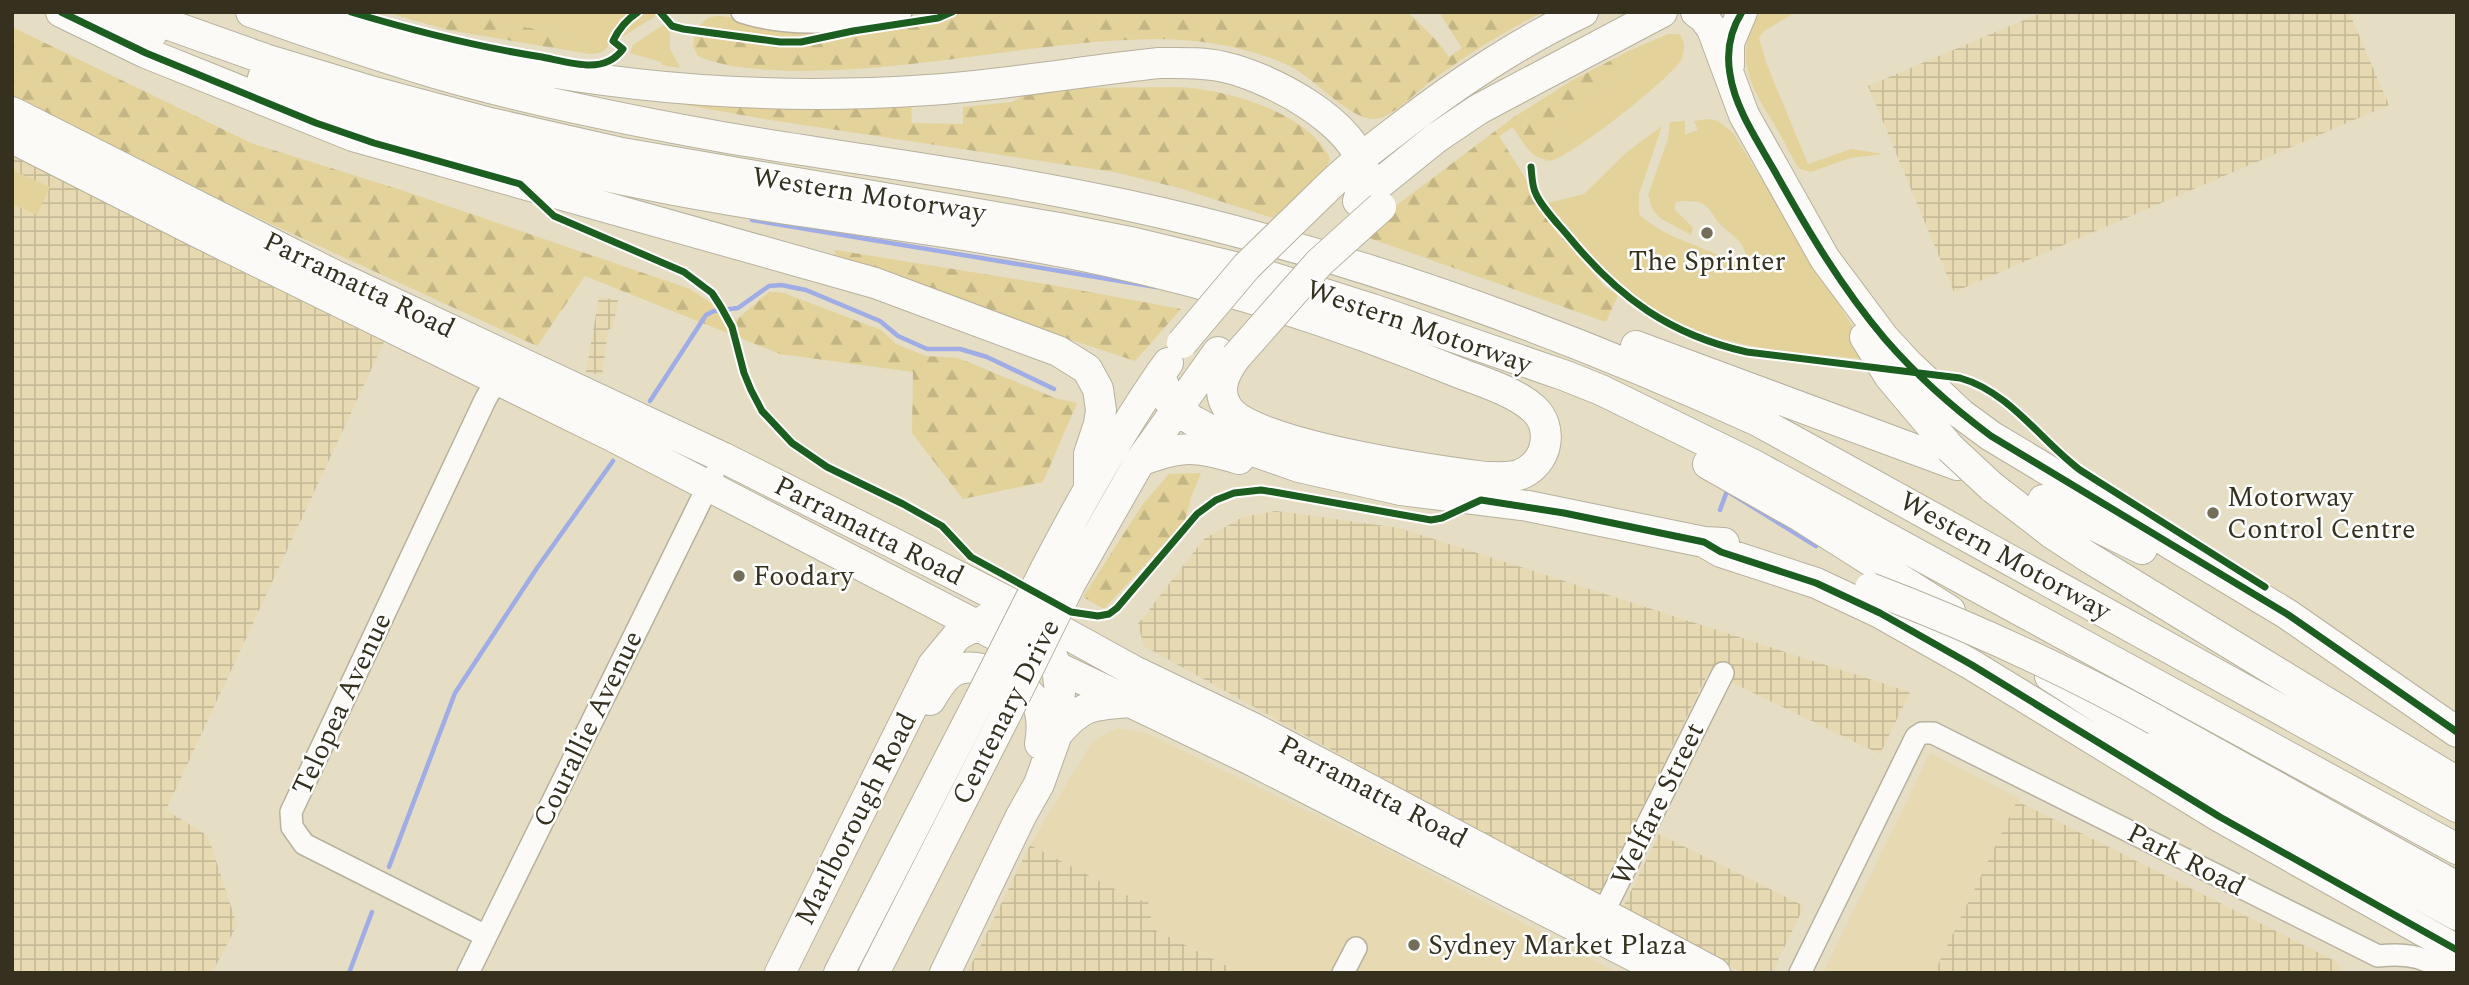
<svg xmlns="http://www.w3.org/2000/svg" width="2469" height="985" font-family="Spectral,serif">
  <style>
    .built { fill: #e7dab2 }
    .industrial { fill: url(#industrial-grid) }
    .green { fill: #e3d29a }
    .forest { fill: url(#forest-firs) }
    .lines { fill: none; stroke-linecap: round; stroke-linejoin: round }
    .stream { stroke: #9face5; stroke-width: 4.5 }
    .minor-casing { stroke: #b7b19e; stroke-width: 24 }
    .highway-casing { stroke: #b7b19e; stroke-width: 32 }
    .minor { stroke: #fbfaf6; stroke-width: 21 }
    .highway { stroke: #fbfaf6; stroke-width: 30 }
    .highway-bridge-casing { stroke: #b7b19e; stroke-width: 32; stroke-linecap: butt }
    .highway-bridge { stroke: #fbfaf6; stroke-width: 30 }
    .cycleway-casing { stroke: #fff; stroke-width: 11 }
    .cycleway { stroke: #1b5e20; stroke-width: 7 }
    .poi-dot { fill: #736d59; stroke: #fff; stroke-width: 2.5 }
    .labels { text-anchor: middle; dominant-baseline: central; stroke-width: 5; stroke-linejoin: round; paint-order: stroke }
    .street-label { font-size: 28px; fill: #36311f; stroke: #fff }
    .poi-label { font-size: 28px; fill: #36311f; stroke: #fff; text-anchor: start }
  </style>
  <defs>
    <pattern id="industrial-grid" width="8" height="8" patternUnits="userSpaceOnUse" patternTransform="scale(1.75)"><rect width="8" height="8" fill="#e7dab2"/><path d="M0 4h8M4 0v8" fill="none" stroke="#c7bc99"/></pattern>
    <pattern id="forest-firs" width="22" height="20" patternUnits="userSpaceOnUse" patternTransform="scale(1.75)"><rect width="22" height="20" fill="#e3d29a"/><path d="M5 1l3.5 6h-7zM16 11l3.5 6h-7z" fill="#c3b584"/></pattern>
  </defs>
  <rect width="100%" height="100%" fill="#e5ddc4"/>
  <path class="built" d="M1118,728l31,6 226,110 243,129h-377l-88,-44 -6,-28 -11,-1 -106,-55 63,-105z
    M1930,753l90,46 -86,174h-111z"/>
  <path class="industrial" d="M2043,12h306l40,93 -435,187 -86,-206z
    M12,155l372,187 -218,468 42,26 29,89 -25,48h-200z
    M599,297l19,3 -5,27 -5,3 -6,45 -16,-3z
    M1276,511l123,17 511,164 -30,62 -147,-71 -25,-10 -110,224 -454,-251 -6,-22 66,-85 39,-22z
    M2017,801l320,161 5,11h-408z
    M1659,834l145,72 -32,67h-29l-121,-64z
    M1030,845l106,55 12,1 5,28 88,44h-274z"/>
  <path class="green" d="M509,12h123c-6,5 -12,9 -16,17 -8,14 -6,25 -26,25l-9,-6 -7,-13 -69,-11z
    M643,12h13v4l-39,24c2,-13 15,-23 26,-28z
    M1761,12h35l-32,19 -5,7 8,27 41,99 43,-15 32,5 -33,4 -39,14 -11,-3c-9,-11 -14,-25 -21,-37 -25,-42 -50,-73 -18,-120z
    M716,16c15,-1 29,8 44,11 27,6 53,4 79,2l-42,11 -101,-12 12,-10z
    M663,25l7,5v19l10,19 -18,-3 -1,-3 -31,-9 3,-8z
    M1668,34h11c7,7 6,17 2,26 -11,19 -107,94 -128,100 -3,1 -7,1 -10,0l6,-1c13,-16 5,-39 24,-53 23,-17 61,-21 58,-56z
    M1708,119l10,2 15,12 140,227c-81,-9 -149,-8 -221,-52 -15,-9 -32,-19 -44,-31 -22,-23 -41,-49 -60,-74l36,-9 43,-42 35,-26 -23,68v20c28,27 66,31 98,51l8,-1c5,-20 -13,-28 -24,-39 -7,-6 -10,-17 -18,-21 -8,-4 -19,-3 -27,-2l-2,7 19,19 -2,7 -31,-17 -7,-8 -5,-15 20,-56 2,-17 15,-1v14l13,-5 -4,-9z
    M12,170l38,17 -13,28 -25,-11z"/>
  <path class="forest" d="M385,12h124l-4,12 69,11 7,13 9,6 -142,-24z
    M959,12h449l30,30 11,15 13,-9 -23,-36h104c-37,18 -75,42 -108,66 -16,11 -42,40 -61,41 -23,1 -62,-42 -84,-53 -41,-19 -90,-27 -134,-27 -92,1 -183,20 -275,28 -40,3 -80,6 -121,2 -21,-2 -42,-4 -62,-13l-5,-10 2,-11 57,7 50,3 49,-11 85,-11z
    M12,27l239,116 153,48 286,98 46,31 33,-28 15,1 97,37 15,14 30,12 32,2 97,40 22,5 -34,79 -80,17 -51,-66 1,-61 -133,-18 -195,-78 -48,70 -268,-123 -257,-123z
    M1631,50c3,35 -35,39 -58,56 -19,14 -11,37 -24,53 -17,3 -28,-20 -36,-32l-14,9 30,48 11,24 65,79 13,8 -12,27 -248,-88 156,-117 59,-37z
    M1178,87c47,2 131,25 152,72l-4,10 -53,49 -94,-30 -65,-16 -350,-53 -83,-15h230l1,19 51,1v-17l49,-5 18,-10 50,-4z
    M835,250l211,34 135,25 -46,52 -301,-99z
    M1201,473l-10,24 -6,24 -81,88 -21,-12 60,-93 26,-30z"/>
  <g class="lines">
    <path class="stream" d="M752,220l404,67
      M650,401l56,-86 8,-4 24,-3 31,-22 12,-1 25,5 74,31 18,15 29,13h33l27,8 67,32
      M1720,510l7,-19 89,55
      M389,867l66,-174 82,-125 76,-107
      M349,973l23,-61"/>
    <defs>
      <path id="minor" d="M742,12c53,17 105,9 159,0
        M1597,925l126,-252
        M486,936l-182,-92 -12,-17 -1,-15 194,-412 19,-33
        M468,973l245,-497
        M1343,973l13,-25
        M1800,973l116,-236 6,-4h11l445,223c33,-4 45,2 74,17"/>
      <path id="highway" d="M61,12l85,41 207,83 522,147 183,68 29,18 11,20 3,21 -2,14 -10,30v33
        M86,12l65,23
        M133,12l132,47 109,33 112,30 136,31 437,75 76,15 120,29 117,37 194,67 35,14 151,74 705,385
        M251,12c62,22 124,43 187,62 93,27 189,46 284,63 135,23 271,39 404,68 218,47 430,124 632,216l699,386
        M312,12c46,15 91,30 137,40 156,36 319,49 479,38 77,-5 154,-19 231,-27 21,0 44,-1 65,4 45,10 128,53 140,102 3,11 -3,22 -6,32
        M1696,12l8,6 8,11 32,86 81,144 59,79 25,27 52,49 30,22 296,178 170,118
        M1729,65v-22l13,-31
        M263,78c151,54 308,95 467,122 125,21 252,34 377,61 120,26 236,64 350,111 25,10 57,19 77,37 19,18 14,49 -7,62 -12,8 -28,6 -42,6 -47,-6 -235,-32 -258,-70 -11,-18 -2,-35 9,-50
        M12,112l322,163 390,183 171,86 121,62 118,65 119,57 99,52 363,193
        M12,138l183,93 417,205 445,231 190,91 420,215
        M1323,192c22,-22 46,-41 70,-59 59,-46 122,-89 190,-121
        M1358,201l78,-63 43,-29 183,-97
        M1865,337l25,40 60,71
        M1636,346l321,119
        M1160,374l9,27 23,19 47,26 60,21 102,23 127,16 176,36 20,1
        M1140,461c43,-16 55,-15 99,-2
        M1708,464l92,52 150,95
        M1992,487l61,47 35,23 369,225
        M2043,500l99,49
        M1704,542l17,10 95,31 64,30 92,52 248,152 237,133
        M1045,570c37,-71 76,-141 123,-207
        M1071,582l69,-121 78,-109
        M2050,676l166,107 241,132
        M930,700c6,-10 14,-24 24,-29 24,-13 74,13 84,35 5,12 4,26 2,38
        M2156,720l301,167
        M1057,734c25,-30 35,-29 73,-32
        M780,973l153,-308 24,-29 33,-19
        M839,973l141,-274
        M874,973l133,-261
        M945,973l76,-157 18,-32 18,-50 3,-42 -3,-25 -6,-13"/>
    </defs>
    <use href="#minor" class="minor-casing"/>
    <use href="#highway" class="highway-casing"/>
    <use href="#minor" class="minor"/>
    <use href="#highway" class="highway"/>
    <defs>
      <path id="highway-bridge" d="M1182,343l65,-77 76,-74
        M1236,357l83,-94 62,-56
        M1950,448l42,39
        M1870,588c100,38 192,80 286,132
        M980,699l65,-129
        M1007,712l64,-130"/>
    </defs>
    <use href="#highway-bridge" class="highway-bridge-casing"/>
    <use href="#highway-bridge" class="highway-bridge"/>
    <defs>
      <path id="cycleway" d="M61,12l85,41 170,70 58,20 146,41 34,32 130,56 28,21 9,14 11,20 12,46 7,17 11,21 30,32 35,24 76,37 39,22 29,31 100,55 27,4 11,-2 8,-6 80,-94 19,-14 18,-7 27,-3 13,2 157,28 11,-2 39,-18 83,13 140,29 17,10 95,31 64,30 92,52 248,152 237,133
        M351,12c63,19 127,35 191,45 15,3 33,8 48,8 14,0 25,-5 33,-16l-10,-8c6,-13 13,-21 25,-29
        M660,12l12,14 11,3 97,13h21l52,-11 85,-13 14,-6
        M1742,12c-12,19 -16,39 -12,62 5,34 27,66 44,96 33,59 67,117 111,169 32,37 67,68 106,97l296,178 170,118
        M1531,167c1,9 1,20 5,27 6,14 23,31 33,43 50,61 101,98 178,115l213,26c50,14 80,62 120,92l185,117"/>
    </defs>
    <use href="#cycleway" class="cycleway-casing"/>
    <use href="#cycleway" class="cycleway"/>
  </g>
  <g class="poi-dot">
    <circle cx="1707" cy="233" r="7"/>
    <circle cx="2213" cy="513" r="7"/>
    <circle cx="739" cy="576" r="7"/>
    <circle cx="1414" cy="945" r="7"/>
  </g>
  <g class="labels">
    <g class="street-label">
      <text transform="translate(869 195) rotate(9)">Western Motorway</text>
      <text transform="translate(359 285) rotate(26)">Parramatta Road</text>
      <text transform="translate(1419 327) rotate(19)">Western Motorway</text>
      <text transform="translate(869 531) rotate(27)">Parramatta Road</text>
      <text transform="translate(2005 556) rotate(29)">Western Motorway</text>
      <text transform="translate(342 704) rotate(-65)">Telopea Avenue</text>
      <text transform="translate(1006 712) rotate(-63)">Centenary Drive</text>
      <text transform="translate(588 729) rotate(-64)">Courallie Avenue</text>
      <text transform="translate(1373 792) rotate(28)">Parramatta Road</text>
      <text transform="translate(1658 804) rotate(-64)">Welfare Street</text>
      <text transform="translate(856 819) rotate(-63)">Marlborough Road</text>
      <text transform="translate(2186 860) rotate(27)">Park Road</text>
    </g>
    <g class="poi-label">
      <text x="1707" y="261" text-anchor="middle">The Sprinter</text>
      <text x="2227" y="497">Motorway<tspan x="2227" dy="32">Control Centre</tspan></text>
      <text x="753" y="576">Foodary</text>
      <text x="1428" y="945">Sydney Market Plaza</text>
    </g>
  </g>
  <rect width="2469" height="985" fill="none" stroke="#36311f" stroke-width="28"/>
</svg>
